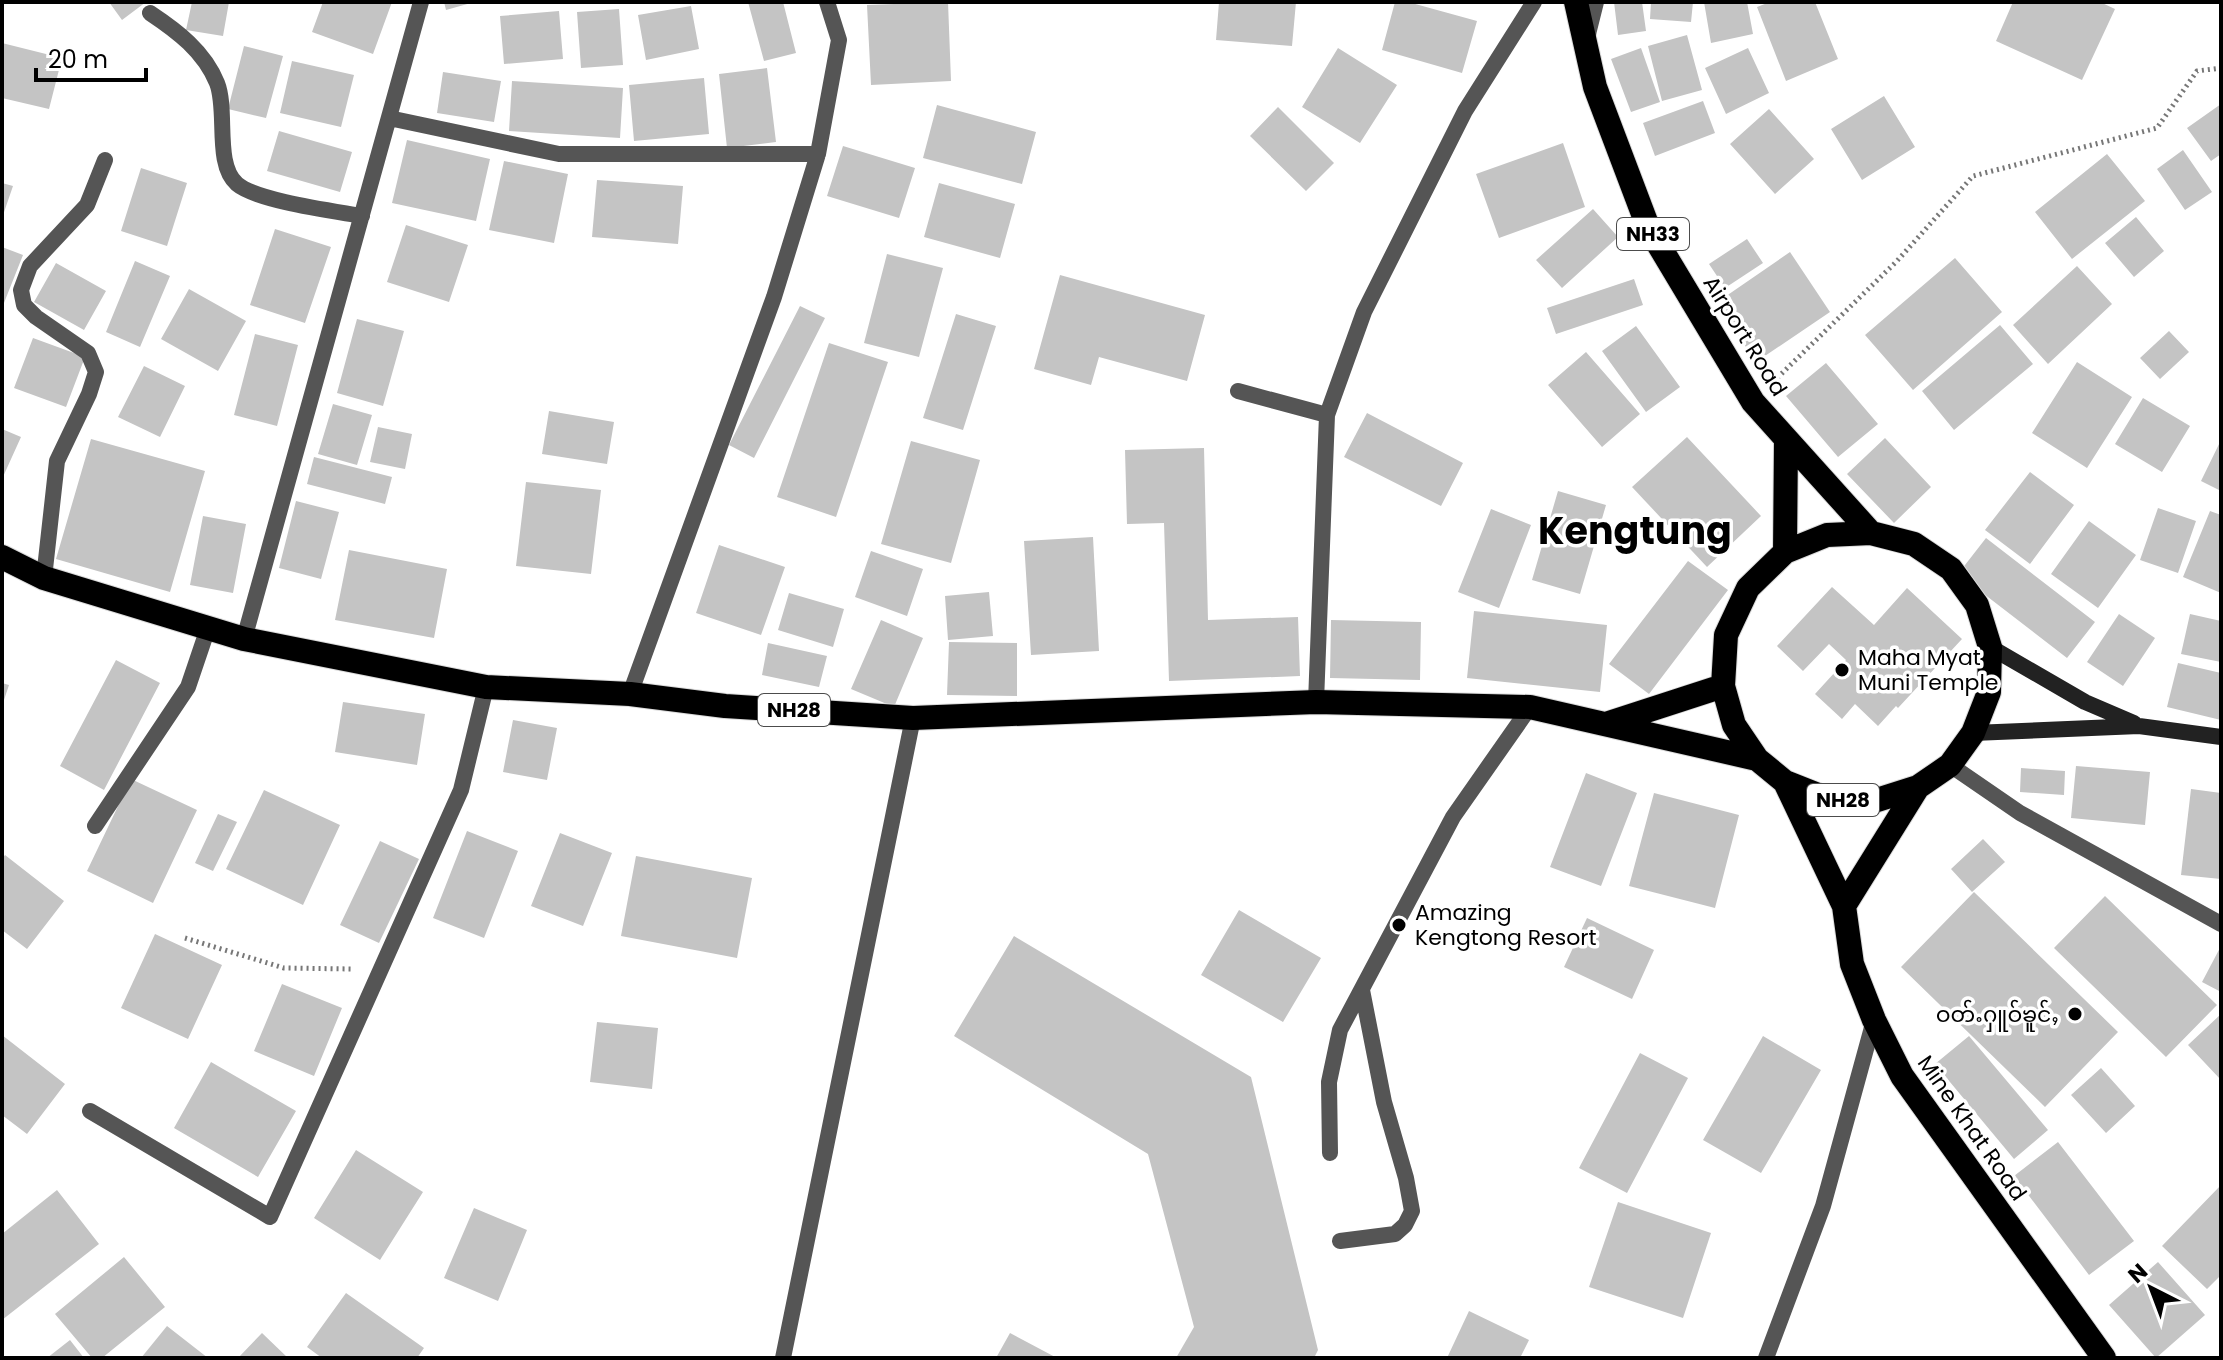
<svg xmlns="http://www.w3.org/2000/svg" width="2223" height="1360" font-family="Poppins,'Noto Sans Myanmar',sans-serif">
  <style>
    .building { fill: #c4c4c4 }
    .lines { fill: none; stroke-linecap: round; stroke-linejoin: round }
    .highway-casing { stroke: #dbdbdb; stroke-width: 26 }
    .path { stroke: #777; stroke-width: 5; stroke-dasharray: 2 4; stroke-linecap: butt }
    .lane { stroke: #555; stroke-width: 16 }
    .street { stroke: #555; stroke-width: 16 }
    .secondary { stroke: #222; stroke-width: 16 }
    .highway { stroke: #000; stroke-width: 24 }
    .poi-dot { fill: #000; stroke: #fff; stroke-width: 3 }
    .labels { text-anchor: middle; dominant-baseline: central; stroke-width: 7; stroke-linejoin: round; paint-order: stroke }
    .shield { fill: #fff; stroke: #4c4c4c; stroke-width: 2 }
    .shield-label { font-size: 20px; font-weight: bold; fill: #000 }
    .street-label { font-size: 22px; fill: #000; stroke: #fff }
    .poi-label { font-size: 22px; fill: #000; stroke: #fff; text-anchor: start }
    .town-label { font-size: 38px; font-weight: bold; fill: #000; stroke: #fff }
  </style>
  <rect width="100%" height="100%" fill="#fff"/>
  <path class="building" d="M109,2h37l-24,18z
    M192,2h37l-6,34 -37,-6z
    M323,2h69l-19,52 -61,-22z
    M444,2h27v1l-25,7z
    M748,2h35l13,51 -32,8z
    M948,2l3,79 -80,4 -4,-80z
    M1219,2h77l-4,44 -76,-6z
    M1395,2h13l69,19 -15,52 -80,-23z
    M1614,2h28l4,29 -28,4z
    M1651,2h42l-2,20 -41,-3z
    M1704,2h43l6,32 -42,9z
    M1770,2h45l23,57 -52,22 -29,-74z
    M2013,2h87l15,7 -33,71 -86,-39z
    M691,6l8,43 -53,11 -8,-45z
    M619,9l4,56 -42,3 -4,-56z
    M559,11l4,48 -59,5 -4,-48z
    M1687,35l15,55 -40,11 -14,-55z
    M2,43l60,15 -13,51 -47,-11z
    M244,46l39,10 -17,62 -38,-9z
    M1338,48l59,37 -37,58 -58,-36z
    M1641,48l19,54 -29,10 -20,-53z
    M1748,48l21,45 -43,21 -21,-46z
    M292,61l62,14 -13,52 -61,-14z
    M767,68l9,74 -49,6 -8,-74z
    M443,72l58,9 -7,41 -57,-9z
    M704,78l5,56 -75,7 -5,-56z
    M512,81l111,7 -3,50 -111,-7z
    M1884,96l31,51 -53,33 -31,-51z
    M1703,101l12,32 -60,23 -12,-33z
    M2221,104v50l-10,7 -24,-33z
    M937,105l99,27 -14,52 -99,-26z
    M1278,107l56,56 -28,28 -56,-55z
    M1769,109l45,50 -39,35 -45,-50z
    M279,131l73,21 -12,40 -73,-21z
    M407,140l83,19 -14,62 -84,-18z
    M1563,143l22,64 -86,31 -23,-64z
    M843,146l72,22 -16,50 -72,-22z
    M2183,150l29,42 -27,18 -28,-41z
    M2107,154l38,47 -73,58 -37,-47z
    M504,161l64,13 -14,69 -65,-13z
    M141,168l46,15 -20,63 -46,-15z
    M597,180l86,6 -5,58 -86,-7z
    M2,183l11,3 -11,32z
    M939,183l76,21 -15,54 -76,-21z
    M1593,209l25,28 -56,51 -26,-28z
    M2136,217l28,34 -30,26 -29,-34z
    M406,225l62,20 -19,57 -62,-20z
    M275,229l56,18 -26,76 -55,-18z
    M1747,239l16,24 -38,25 -16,-24z
    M2,247l21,8 -21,53z
    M1790,252l40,60 -74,50 -40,-59z
    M887,254l56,14 -24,89 -55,-14z
    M1955,258l47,54 -89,78 -48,-55z
    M135,261l35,15 -30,71 -34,-15z
    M56,263l50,28 -22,39 -50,-28z
    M2077,266l35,38 -64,60 -35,-39z
    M1060,275l145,40 -18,66 -88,-24 -8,28 -57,-16z
    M1634,279l9,26 -87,29 -9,-26z
    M189,289l57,32 -28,50 -57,-32z
    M800,306l25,12 -71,140 -25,-13z
    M956,314l40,12 -33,104 -40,-12z
    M357,319l47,12 -21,75 -46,-13z
    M2000,325l33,39 -79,66 -32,-39z
    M1636,326l44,61 -34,25 -44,-61z
    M2169,331l20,21 -29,27 -20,-21z
    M255,334l43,11 -21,81 -43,-11z
    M33,338l52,19 -19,50 -52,-19z
    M829,343l59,19 -52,155 -59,-20z
    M1586,352l54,62 -38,33 -54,-62z
    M2077,362l55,35 -45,71 -55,-35z
    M1826,363l52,61 -40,33 -52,-61z
    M144,366l41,20 -25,51 -42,-20z
    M2143,398l47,28 -28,46 -47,-28z
    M333,404l39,11 -15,50 -39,-11z
    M549,411l65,11 -7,42 -65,-10z
    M1367,413l96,50 -22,43 -97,-49z
    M378,427l34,7 -7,35 -35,-7z
    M2,429l19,8 -19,42z
    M1687,437l74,79 -54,51 -75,-80z
    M1885,438l46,49 -37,36 -47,-49z
    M91,439l114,32 -35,121 -114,-33z
    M2221,440v51l-20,-10z
    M911,441l69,19 -29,103 -70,-19z
    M1204,448l4,172 90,-3 2,59 -131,5 -5,-158 -37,1 -2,-74z
    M314,457l78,20 -7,27 -78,-20z
    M2030,472l44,33 -44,59 -45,-34z
    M526,482l75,8 -10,84 -75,-8z
    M1558,491l48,14 -26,89 -48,-14z
    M296,501l43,11 -18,67 -42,-11z
    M2158,508l38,13 -18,52 -38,-13z
    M1491,509l40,16 -32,83 -41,-16z
    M2210,511l11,4v78l-38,-16z
    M203,516l43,8 -13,69 -43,-8z
    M2089,521l47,34 -38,53 -47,-34z
    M1093,537l6,114 -68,4 -7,-114z
    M1986,538l109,84 -28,36 -109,-84z
    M719,545l66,22 -24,68 -65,-22z
    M349,550l98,19 -13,69 -99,-18z
    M871,551l52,18 -16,47 -52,-19z
    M1688,561l40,29 -79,104 -40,-30z
    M1832,587l42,38 33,-37 55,51 -64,69 -2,-2 -18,20 -23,-22 -13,15 -27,-25 31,-34 -17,-16 -26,27 -26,-25z
    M989,592l4,44 -45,4 -3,-44z
    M789,593l55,16 -11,38 -55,-17z
    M1474,611l133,14 -7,67 -133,-14z
    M2119,614l36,24 -32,48 -36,-24z
    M2190,614l31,7v41l-40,-8z
    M881,620l42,18 -29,69 -43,-18z
    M1331,620l90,2 -1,58 -90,-2z
    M949,642l68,1v53l-70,-1z
    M768,643l59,13 -8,31 -57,-12z
    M116,660l44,23 -56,107 -44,-24z
    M2178,663l43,10v47l-54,-13z
    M2,683l7,2 -6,18h-1z
    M343,702l82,12 -8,51 -82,-13z
    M513,720l44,8 -10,52 -44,-8z
    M2076,766l74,6 -5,53 -74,-7z
    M2021,768l44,3 -1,24 -44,-3z
    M1586,773l51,20 -36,93 -51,-19z
    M131,779l66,31 -44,93 -66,-32z
    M2191,789l30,4v86l-40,-4z
    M264,790l76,35 -37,80 -77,-36z
    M1654,793l85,22 -24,93 -86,-22z
    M218,814l19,8 -24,49 -18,-8z
    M467,831l51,20 -34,87 -51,-20z
    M560,833l52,20 -29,73 -52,-20z
    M1983,839l22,23 -33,30 -21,-23z
    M380,841l39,18 -40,84 -39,-18z
    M5,855l59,46 -37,48 -25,-19v-71z
    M636,856l116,22 -15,80 -116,-22z
    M1974,892l144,140 -73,75 -144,-140z
    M2105,896l112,109 -51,52 -112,-109z
    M1239,910l82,48 -38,64 -82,-47z
    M1587,918l67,32 -22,49 -68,-32z
    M155,934l67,31 -34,74 -67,-31z
    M1014,936l237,141 67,273 -4,8h-138l18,-31 -46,-173 -194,-118z
    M2221,946v46l-19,-10z
    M282,984l60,24 -28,68 -60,-25z
    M2221,1014v66l-33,-35z
    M597,1022l61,6 -6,61 -62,-7z
    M2,1035l63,49 -38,50 -25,-19z
    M1763,1036l58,34 -60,103 -58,-33z
    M1969,1036l79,94 -34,29 -79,-95z
    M1640,1053l48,25 -61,115 -48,-25z
    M211,1062l85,49 -38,66 -84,-49z
    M2101,1068l34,38 -29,27 -35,-38z
    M2058,1142l76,99 -45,34 -75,-99z
    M356,1150l67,42 -43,68 -66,-42z
    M2221,1185v90l-14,14 -45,-43z
    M57,1190l42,54 -97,76v-86z
    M1618,1202l93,31 -28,85 -94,-31z
    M474,1208l53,22 -29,71 -54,-23z
    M124,1257l41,50 -63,51h-10l-37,-44z
    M2158,1262l47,53 -49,43 -47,-53z
    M346,1293l78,55 -7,10h-95l-15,-11z
    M1469,1311l60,29 -9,18h-73z
    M167,1326l41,32h-67z
    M262,1333l26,25h-50z
    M1010,1333l47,25h-61z
    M70,1340l14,18h-37z"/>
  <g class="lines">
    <defs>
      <path id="highway" d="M1576,2l19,85 53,140 105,175 118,131 43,11 37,25 26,36 13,42 -1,45 -16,41 -23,32 -32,22 -44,14 -46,-2 -43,-17 -28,-23 -23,-34 -11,-39 3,-51 22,-47 37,-36 42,-17 44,-2
        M1785,552l1,-112
        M2,557l42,21 200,61 242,48 144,7 95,12 188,12 403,-16 214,5 227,52
        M1606,724l117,-38
        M1785,782l59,124 8,58 22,56 28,56 202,282
        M1844,906l74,-119"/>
    </defs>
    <use href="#highway" class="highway-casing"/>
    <path class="path" d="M1773,382l124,-121 76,-85 184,-48 40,-57 24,-3
      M185,938l99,30 67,1"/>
    <path class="lane" d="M1587,38l9,-36
      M95,826l93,-139 20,-59
      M1330,1153l-1,-71 11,-52 113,-213 77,-110
      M1340,1241l55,-7 10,-9 7,-14 -6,-33 -22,-76 -22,-112"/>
    <path class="street" d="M150,13c27,18 54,38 67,70 11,28 -3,81 20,101 20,17 97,27 125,32
      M389,118l170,36h259
      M1238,391l89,24
      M44,578l13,-117 32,-67 7,-22 -8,-19 -52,-36 -12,-12 -3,-15 9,-24 57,-61 18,-45
      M244,639l177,-637
      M630,694l144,-397 44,-143 21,-114 -12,-38
      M1316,702l11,-287 37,-103 101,-201 69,-109
      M1950,765l70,48 201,111
      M90,1111l180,106 191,-427 25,-103
      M783,1358l130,-640
      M1766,1358l57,-152 51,-186"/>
    <path class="secondary" d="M1990,647l95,55 49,21
      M1973,733l166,-7 82,11"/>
    <use href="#highway" class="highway"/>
  </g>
  <g class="poi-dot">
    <circle cx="1842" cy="670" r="8"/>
    <circle cx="1399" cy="925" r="8"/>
    <circle cx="2075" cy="1014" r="8"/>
  </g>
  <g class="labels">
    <g class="shield">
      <rect x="1617" y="218" width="72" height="32" rx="6"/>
      <rect x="758" y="694" width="72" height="32" rx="6"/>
      <rect x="1807" y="784" width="72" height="32" rx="6"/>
    </g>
    <g class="shield-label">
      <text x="1653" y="234">NH33</text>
      <text x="794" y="710">NH28</text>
      <text x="1843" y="800">NH28</text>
    </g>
    <g class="street-label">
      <text transform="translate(1745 336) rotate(58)">Airport Road</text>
      <text transform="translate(1972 1128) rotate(55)">Mine Khat Road</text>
    </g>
    <g class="poi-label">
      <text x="1858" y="657">Maha Myat<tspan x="1858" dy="25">Muni Temple</tspan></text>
      <text x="1415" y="912">Amazing<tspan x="1415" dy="25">Kengtong Resort</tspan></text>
      <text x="2059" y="1014" text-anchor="end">ဝတ်ႉႁူဝ်ၶူင်ႇ</text>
    </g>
    <g class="town-label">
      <text x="1635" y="530">Kengtung</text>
    </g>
  </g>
  <rect width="2223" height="1360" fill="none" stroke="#000000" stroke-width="8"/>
  <g transform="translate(2151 1288) rotate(318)" stroke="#ffffff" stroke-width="6" paint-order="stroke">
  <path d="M0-6L14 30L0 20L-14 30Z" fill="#000000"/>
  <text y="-12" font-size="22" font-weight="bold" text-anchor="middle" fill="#000000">N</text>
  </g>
  <path d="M36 68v12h110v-12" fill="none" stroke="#000000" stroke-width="4"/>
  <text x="48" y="68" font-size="24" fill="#000000" stroke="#ffffff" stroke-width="6" paint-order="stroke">20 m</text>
</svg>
